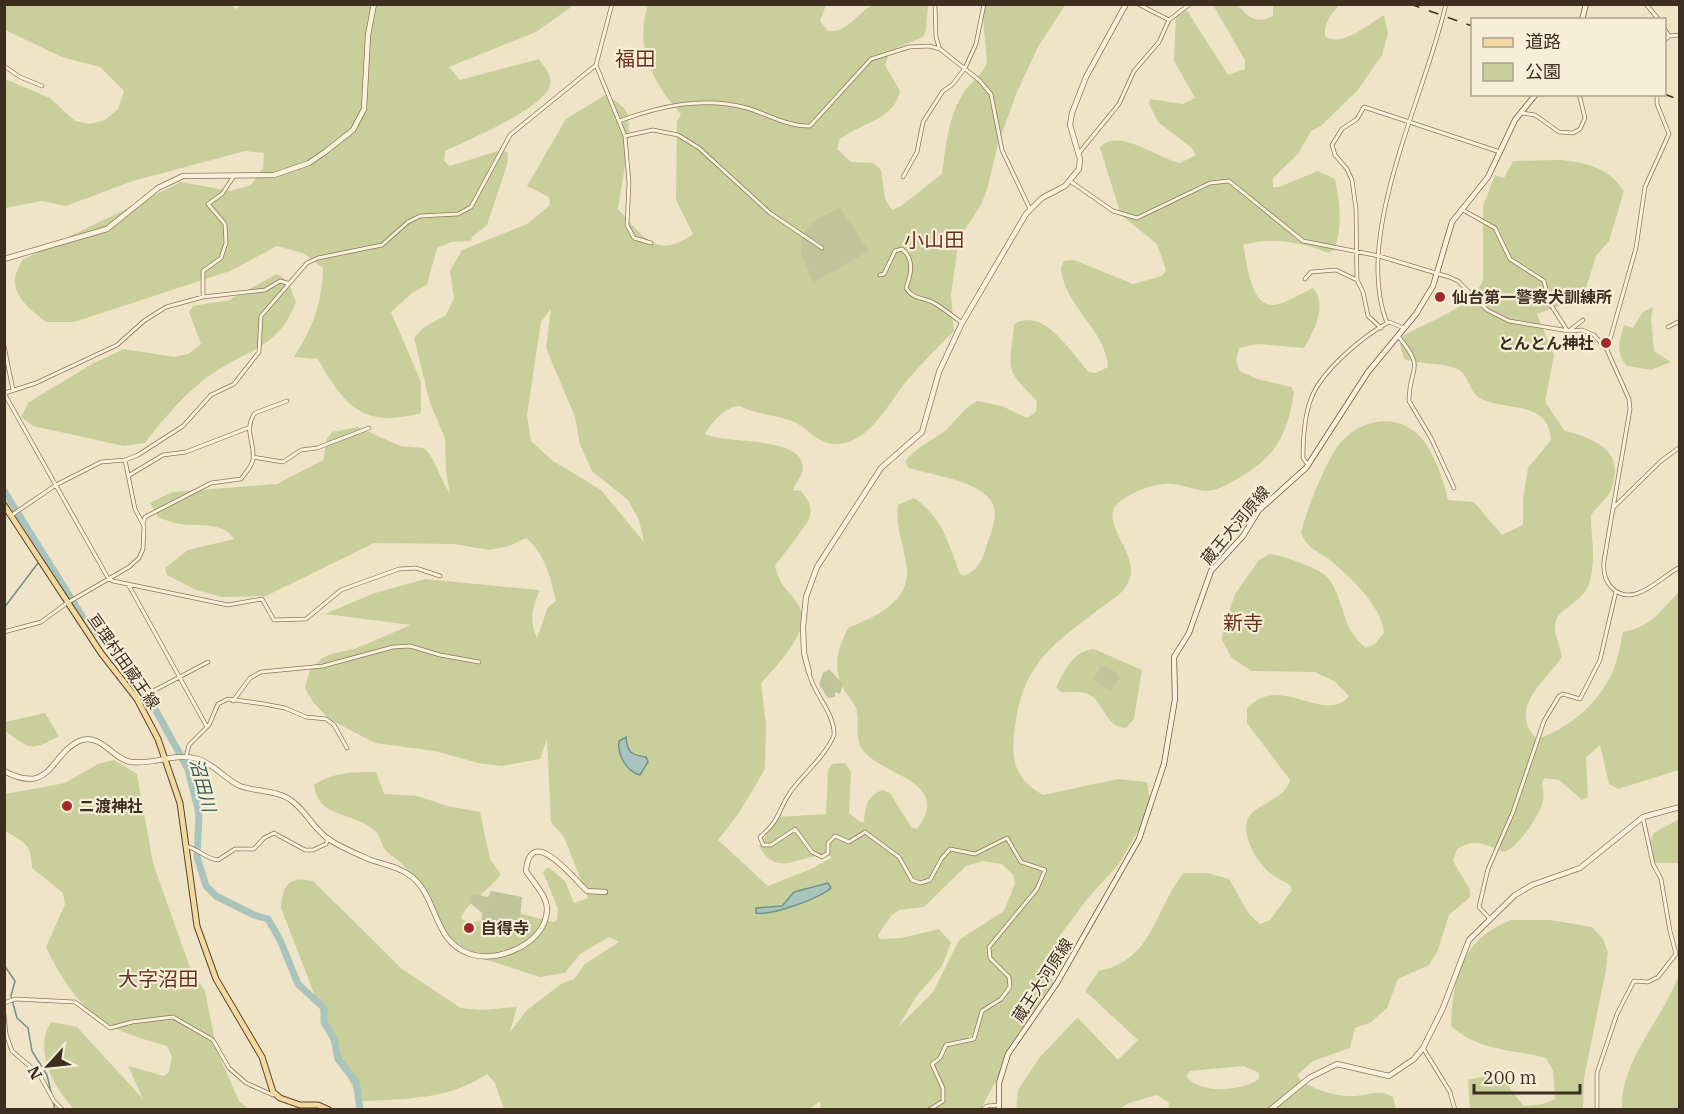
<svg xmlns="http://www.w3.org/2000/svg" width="1684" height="1114" font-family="'IBM Plex Serif','Noto Sans JP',serif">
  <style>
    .green { fill: #c9cf9b; fill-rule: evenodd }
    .cemetery { fill: #bfc49a }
    .water { fill: #a9c4bc; stroke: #6f938a; stroke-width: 1.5 }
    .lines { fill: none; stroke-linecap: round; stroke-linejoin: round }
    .stream { stroke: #6f938a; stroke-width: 1.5 }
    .river { stroke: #a9c4bc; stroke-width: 7 }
    .minor-casing { stroke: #8d765c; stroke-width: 4.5 }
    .tertiary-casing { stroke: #8d765c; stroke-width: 6 }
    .secondary-casing { stroke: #6f573f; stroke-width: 6 }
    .primary-casing { stroke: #5b4430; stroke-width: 7 }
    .minor { stroke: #faf1dc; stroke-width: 3 }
    .tertiary { stroke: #faf1dc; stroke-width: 4.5 }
    .secondary { stroke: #faf1dc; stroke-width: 4.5 }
    .primary { stroke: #f3d9a0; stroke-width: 5 }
    .rail { stroke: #3d2e20; stroke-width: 1.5; stroke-dasharray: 10 10; stroke-linecap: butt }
    .poi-dot { fill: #9e2a2b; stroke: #f7eed8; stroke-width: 2 }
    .labels { text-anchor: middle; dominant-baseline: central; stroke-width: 4.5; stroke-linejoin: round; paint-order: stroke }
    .poi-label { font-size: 16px; font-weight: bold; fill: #3d2e20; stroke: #f7eed8; text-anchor: start }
    .street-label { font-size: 16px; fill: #3d2e20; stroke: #f7eed8 }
    .water-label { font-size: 18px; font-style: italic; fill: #2f5d5a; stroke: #f7eed8 }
    .quarter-label { font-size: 20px; fill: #6b2e1e; stroke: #f7eed8 }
  </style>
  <rect width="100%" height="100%" fill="#f0e4c8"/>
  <path class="green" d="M231,4l4,5 10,-5 329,1 -38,27 -87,35 11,13 79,-21c6,9 15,18 10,29 -12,24 -80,51 -104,63l-1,10 6,5 51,-16 7,3 -1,12 -20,60 -15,12 -1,4 -20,1 -14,6 -10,37 -15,8 -21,19 30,70v31c-57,16 -77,-7 -103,-54l-24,-2c19,-30 28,-53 29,-89l-20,-15 -26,-7 -47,25 -156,51h-28c-12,-10 -33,-24 -31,-43 0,-6 5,-14 7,-19l159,-78 49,9 21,-6 12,-17 1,-15 -19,-2 -112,30 -67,25 -24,-5 -37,7v-129l45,19 25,23 15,3 15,-4 13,-11 6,-18 -24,-24 -38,-10 -57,-27v-25z
    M648,5h178l-6,16 8,10c20,2 28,-17 43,-25 9,-5 45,-1 57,-1l-2,25 -3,7 -33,14 -5,14 15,26c-5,28 -39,32 -60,48l-3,10 14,13 22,1 8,7 4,29 7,11 9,-4 41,-32c4,-28 6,-58 22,-82 7,-11 18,-16 23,-29l-5,-58h83l-27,42 -21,45 -19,52 -11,46 -6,15 -22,34 -8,55 3,37c-16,16 -31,31 -45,47 -21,24 -42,74 -82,65 -13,-4 -22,-17 -35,-22 -18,-6 -36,-7 -53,-15 -13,0 -28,17 -34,28 19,11 107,0 97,39 -2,6 -7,10 -9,17l8,1c9,11 13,19 6,32l-32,43c2,6 4,13 7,18 6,9 15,15 19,27 9,21 -26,57 -40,72l5,41 -1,45 -26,44 -21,27 50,46 43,-17 22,-12c-28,-8 -55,25 -74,-11l19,-29 48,-3 2,-44 4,-6 13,-1 6,9 -2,41 11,9h4c1,-15 4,-28 19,-32l7,3 21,34 6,2c35,-46 -30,-53 -52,-76 -11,-12 -6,-26 -8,-40 0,-7 -7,-14 -11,-20 -14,-23 -10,-41 2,-65 25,-10 61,-25 59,-58 -2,-23 -12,-42 -9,-65l16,-7c27,18 35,45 45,74l4,4c15,-5 20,-17 24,-32 4,-11 11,-29 6,-40 -11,-23 -62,-29 -84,-36l-4,-6c10,-15 27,-21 41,-32 12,-11 15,-20 31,-29l25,5 25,12 9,-6 1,-11c-35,-35 -27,-30 -23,-77 30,-18 57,29 75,48l7,1 12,-6c-2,-37 -44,-61 -47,-99l3,-7 10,-1 59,24 29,-8 4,-6 -9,-26 -36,-29 -21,-67c16,-22 59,11 80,15l16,-8 -4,-7 -34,-26 -9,-18 1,-5 33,5 12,-6 -21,-37 2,-50 6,-2 6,3 40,63 17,-6v-9l-32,-55h24c12,12 19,20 36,11v-11h66c-8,10 -15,17 -14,31 17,12 44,-12 59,-21l4,19 -6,21 -25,36 -36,35 -10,5 -13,23 -25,24v9h6l39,-16 17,8c5,25 8,46 -1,71l-6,3c-26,-11 -58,-16 -85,-8 4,16 7,61 30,60 13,-1 28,-12 40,-17 15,17 1,43 -9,60l-46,-4 -19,4 -3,13 4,10 17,8 34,8 3,5c-6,44 -21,69 -61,89 -6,3 -13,8 -20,9 -13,3 -27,-5 -40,-6 -17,-2 -42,8 -55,19 -20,18 20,49 12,75 -4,14 -17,21 -28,29 -53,40 -81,58 -88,128 -3,30 4,45 29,60l75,-16 29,3 4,22 -8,19 -25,42 -30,33 -30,40 -9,36 7,13 -46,67 -29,55h-160l-1,-8 -12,9 -304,-1 -9,-26 -8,-9c-36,25 -81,25 -124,27l-7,-6 -17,-37 -58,-150c1,-22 8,-33 32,-27l89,88 59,39 22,2 34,-3 -7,25 17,-22 34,-26 13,-5 11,-15 34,-22 -10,-5 -29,17 -15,19 -25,4 -81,-26c-20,-17 -27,-44 -41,-66 -5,-7 -10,-16 -17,-22 -5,-5 -13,-9 -17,-15 -3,-5 -4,-13 -8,-16 -20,-21 -58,-12 -62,-47 18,-13 41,-13 62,-13l8,22 34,2 29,10 33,6 10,47 11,15c-11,16 -33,27 -40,44l7,5 50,-10 35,9 4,-2 1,-11 -15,-37 5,-5 17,14 9,22 14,-5 -24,-61 -13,-15 -4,-83 -7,20 -38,7 -24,-3 -43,-12 -60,-8 -46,-24 -16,-17 -8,-14 5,-18 11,-11 10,-5 23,-5 57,-24 -86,-11 47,-20 53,-15 115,11c-8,17 -11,31 -3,48l11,-31 8,-6c-5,-23 -11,-47 -30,-63l-17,8 -20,4 -35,-6 -80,-1 -108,53 -44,1 -26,-7 -29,-15 -2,-7 23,-18 46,-11c-11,-18 -34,-12 -53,-15 -8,-1 -16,-4 -23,-7l-8,-14 22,-11 105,-8 46,-24 4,-21 5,-7 26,-5 42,19 24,2c13,12 15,31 26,45l-4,-21 -1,-34 -15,-35 -16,-65 9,-10 23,-13 8,-17 -4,-27 12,-21 65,-26 23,-19 -1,-8 -22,-11 39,-67 39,-24c8,4 18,9 22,18 6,18 -6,75 -9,96 25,27 38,52 75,25l-17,-34 1,-79 4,-7c-28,-30 -47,-68 -33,-109zM551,309l-5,39 29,69 5,28 12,26 36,29 11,20 5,22 -43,-52 -48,-29 -22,-20 -4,-26 14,-93zM982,861l20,3 11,11 2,9 -11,27 -45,29 -26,52 -35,35 18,-30 26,-31 9,-23 -12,-14 -38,9 -21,1 -2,-4 13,-19 8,-6 25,-3 42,-41z
    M1560,160c26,2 49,8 64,31l-15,50 -13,15 -13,42 -46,16 17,41 -9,47 20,29c31,8 61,20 46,59 -4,9 -14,17 -20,25 0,26 6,43 -2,69 -7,20 -33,24 -34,41 -1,11 6,22 7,32 -18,26 -55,52 -25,82 31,-10 62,-36 75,-66 6,-13 8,-28 11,-41 32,-7 34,-19 56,-40v178l-61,19 -9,-5 -9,-39 -14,12 2,40 -6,3 -23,-20 -14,-2 -3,4c1,6 2,13 1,19 -4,15 -25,48 -40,51 -17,-8 -29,-14 -46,-3l-4,12 17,29v7l-21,18 -11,35 -9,15 -31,14 -11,29 -17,15 -15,5 -5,20 -37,13 -16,14c6,13 42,22 55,21 16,0 26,-8 41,1l3,12h-228l1,-6 -12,-8 -28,8 -10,6 -103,1 2,-20 22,-33 35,-37 3,-2 40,42 20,-20 -53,-49 14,-20c55,-11 55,-62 85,-98h23l22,6 20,35 11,10 10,-4 22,-30 -2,-5c-6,-4 -14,-7 -20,-12 -14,-11 -35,-46 -17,-61 11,-10 33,-15 37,-32l-43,-57v-14c30,-38 78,17 102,-13l-15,-15 -19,-9 -64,-1 -20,-14 -9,-17 1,-11 12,-35 24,-34 11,-6c14,2 51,14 59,25 16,22 12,50 37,69l9,-4 9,-11c-2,-27 -34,-56 -54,-73 -13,-10 -23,-11 -29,-28 6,-23 26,-75 42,-92 22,-23 59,-27 80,0 13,17 20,39 25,60l26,2 28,33 21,-10v-26l5,-31 23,-28c-2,-43 -52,-27 -74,-44 -8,-6 -8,-20 -18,-26 -15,-8 -38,-5 -55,-11l-4,-14 3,-9c24,-15 69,-27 80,-56v-74l12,-31 9,3 9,-17zM1244,1066l15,7v6c-18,12 -58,16 -73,-3l4,-5z
    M277,274c12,5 14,16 19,28 -17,44 -43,46 -78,68 -27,16 -54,48 -73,73l-21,3 -91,-20 -12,-9 8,-15 63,-38 32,-15 50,8 14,-3 13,-10 -12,-32 4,-6 36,-6z
    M1653,307l-2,11 3,33 17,11 -20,8 -24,-4c-12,-14 -8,-25 -3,-41l9,3 10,-16z
    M1094,649l48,21 -8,49 -8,9c-23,-1 -21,-29 -41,-35 -7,-2 -17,0 -24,-1l-5,-5c9,-16 16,-36 38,-38z
    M45,713l14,23c-29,16 -28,13 -54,-5v-9z
    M114,760l23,14 16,89 36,102 16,26 12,60 22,50 10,8h-175c-20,-21 -41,-58 -23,-87l26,5 66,72 -15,-33 36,10 5,-4 3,-15 -5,-11c-21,-6 -43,-12 -62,-23 -24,-14 -48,-51 -59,-76l19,-43 -2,-11 -31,-25c-1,-25 -7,-25 -27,-37v-37l60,-11 33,-19z
    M1679,819v44h-26l-4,-20 5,-10z
    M1511,920h39l42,7 11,12 5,13 -2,18 -22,108 -1,31h-113l-2,-29c39,-9 33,0 56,26l19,-2 12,-5 -2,-28 -7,-13c-35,-9 -67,-7 -95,-32 2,-50 10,-86 60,-106z
    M1679,974v135h-57c-2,-49 41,-89 57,-135z"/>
  <path class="cemetery" d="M840,208l29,43 -55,31c-23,-41 -16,-57 26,-74z
    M1100,667h8l10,7 1,5 -9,12 -16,-11z
    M829,669l14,15 -3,10 -5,-2v5l-7,1 -9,-14 4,-11z
    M491,891l31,6 -3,34 -26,4 -12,-5 1,-17 -13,-11 4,-8 15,3z"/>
  <path class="water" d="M626,737c1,16 6,18 20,20l2,5 -8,13c-13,-3 -23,-20 -21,-34z
    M828,883l3,5c-13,11 -60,28 -75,25v-5l26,-2 12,-14z"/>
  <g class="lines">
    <path class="stream" d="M41,559l4,-4
      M4,608l34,-45
      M4,965l11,16 -4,15 6,22 11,10 4,23 15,24 8,35"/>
    <path class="river" d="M4,491l80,128 25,26 29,47 17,17 33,60 11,45 -2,43 9,29 10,10 38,19 14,4 12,21 18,44 26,24v14l10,17 4,20 18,23 4,28"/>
    <defs>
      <path id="minor" d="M935,4l1,33 3,10
        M1138,4l31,16
        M1646,4l13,16
        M1664,28l5,8
        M1664,41l5,-5 11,-1
        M596,65l29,71 4,47 -2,42 7,13 17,5
        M4,66l16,11 22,9
        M1522,113l13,2 24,17 14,1 7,-4 5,-11 -6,-24
        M619,121c41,-15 84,-25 128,-13 20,6 42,19 63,18l61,-67 38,-12 20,-1 11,3 39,31 12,14 11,56 28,59
        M625,136l28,-6 25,5 21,13 71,65 52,35
        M1079,153l40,-49 15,-33 25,-29 10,-22 21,-16
        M903,177l14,-25 6,-30 20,-31 9,-6 13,-17 11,-24 8,-40
        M1070,181l43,30 24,7 73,-35 19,-2 74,60 76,15 70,21 9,4 29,29 22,11 60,10 13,-1 12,5 13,15 22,49 1,10 -26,152c-1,10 0,19 8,27 22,21 48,-11 68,-21
        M1461,209l34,19 15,31 34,22 5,21 18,28
        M880,275l4,-1 11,-23 7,-2c13,11 9,25 4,39 7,12 18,9 28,15 10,6 19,13 28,20
        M1305,279l6,-7 25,-2 21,10
        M203,297v-26l18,-13 5,-15 -1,-19 -17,-20 14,-10 12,-18
        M1387,323c-35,-87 39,-229 59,-319
        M1668,327l12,-6
        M1381,328l-13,-12 -5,-24 -6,-12 -1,-71 -4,-29 -5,-11 -12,-14 -3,-10 10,-16 15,-10 7,-12 136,45
        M1570,330l13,-10
        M1398,336c29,35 11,29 11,65l22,37 23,50
        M4,346l9,44
        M1607,350l29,-102 9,-61 24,-53 -12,-30v-10
        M4,393l104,185 5,3 115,24 34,-6 12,21 32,-1 35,-29 58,-21 17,-1 24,8
        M5,393l31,-10 81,-38 27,-24 22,-14 37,-10 62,-7 15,-9 7,2
        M253,457l30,5 18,-12 16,-2 52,-20
        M1308,465l-5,-7c0,-19 1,-41 8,-59 10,-28 52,-63 78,-77l15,6
        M128,476l35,-21 23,-3 62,-24
        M1614,507l47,-46 19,-14
        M12,515l44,-30 45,-23 24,-2 13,-5 45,-29 28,-31 23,-11 25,-32 2,-36 46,-53 11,-5 64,-13 26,-23 12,-6 38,-2 13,-7 39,-72 86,-70 16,-61
        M143,524l2,-7 66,-34 30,-4c4,-6 11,-12 12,-20 2,-18 -10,-29 2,-46l32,-12
        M128,584l79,143
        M4,632l37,-10 26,-19 62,-36 10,-9 4,-9 1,-23 -9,-17 -10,-49
        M809,672c2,19 26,40 25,63 -9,22 -29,37 -43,56 -14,20 -9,27 -31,46l3,8h8l24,-16 17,23 10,5 6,-4v-10l7,-7 14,6 16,-10 34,25 13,23 8,3 10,-3 12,-22 8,-9 25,5 32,-16 14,24 24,8 -8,19 -48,58 1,11 19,19 1,10 -9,12 -19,12 -8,28 -28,6 -6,13 -8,6 11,24v13l-14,9
        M138,699l70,-37
        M233,701l17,-23 11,-6 62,-6 70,-19 17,-1 30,9 39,7
        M186,757l3,-12 20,-20 9,-21 10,-5 36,5 21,4 21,9 20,2 8,6 13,23
        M186,846c12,3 20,13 32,14l17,-11h19l10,-11 10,-5 31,17h8l13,-6 2,-5
        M1490,919l-11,-12 9,-38 25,-57 31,-91 15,-25 4,-2 17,5 20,-39 16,-69
        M4,1003l11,-4 60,3 35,26 22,-6 41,-5 40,23 16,28 17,15 27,12
        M4,1014l2,20 6,17 27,23 15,27 9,9
        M1423,1048l27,44 5,18
        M982,1110l5,-4 12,-1
        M1597,1110v-37l20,-59 17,-33 14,1 10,-5 18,-23 -6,-23 -9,-52 -8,-15 -10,-46"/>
      <path id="tertiary" d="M4,259l103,-30 51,-41 25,-12 91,-1 35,-12 16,-11 28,-22 11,-21 4,-74 6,-31
        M809,672l-5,-19 -1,-26 3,-30 11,-30 64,-99 41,-36 17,-60 23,-49 64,-109 16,-16 23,-12 14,-17 1,-10 -10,-34 2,-12 14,-36 40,-73
        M4,771c47,25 46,-16 75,-30 22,-9 33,18 52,21 23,3 46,-10 67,-3 16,5 27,20 42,27 16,6 38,4 52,15 15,11 22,29 38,39 12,8 27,14 41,20 14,5 29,7 41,17 26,21 21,65 58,77 25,8 63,-6 74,-31 10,-22 -7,-35 -18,-52 4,-49 49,9 61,20l18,1
        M1270,1110l39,-32 28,-14 52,12 25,-17 9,-11 20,-40 26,-68 46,-45 17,-10 48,-17 63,-51 37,-10"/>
      <path id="secondary" d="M1582,20l4,-16
        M999,1110v-27l9,-29 49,-71 82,-144 25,-75 11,-65 -1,-42 15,-24 22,-62 32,-35 16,-26 47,-42 62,-96 48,-58 17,-28 19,-64 36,-45 27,-57 21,-26"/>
      <path id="primary" d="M4,505l97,148 36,46 21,40 22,64 17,123 19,53 46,78 11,35 7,6 20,7h18l11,5"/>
    </defs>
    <use href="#minor" class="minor-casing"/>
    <use href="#tertiary" class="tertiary-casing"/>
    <use href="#secondary" class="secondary-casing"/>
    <use href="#primary" class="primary-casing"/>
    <use href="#minor" class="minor"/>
    <use href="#tertiary" class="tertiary"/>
    <use href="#secondary" class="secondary"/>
    <use href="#primary" class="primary"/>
    <path class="rail" d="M1410,4l62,22
      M1664,94l16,6"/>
  </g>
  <g class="poi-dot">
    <circle cx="1440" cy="297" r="6"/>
    <circle cx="1606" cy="343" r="6"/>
    <circle cx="67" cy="806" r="6"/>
    <circle cx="469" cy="928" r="6"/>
  </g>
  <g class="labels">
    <g class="poi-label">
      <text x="1452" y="297">仙台第一警察犬訓練所</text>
      <text x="1594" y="343" text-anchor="end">とんとん神社</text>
      <text x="79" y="806">ニ渡神社</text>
      <text x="481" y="928">自得寺</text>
    </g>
    <g class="street-label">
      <text transform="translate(1235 525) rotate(-50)">蔵王大河原線</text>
      <text transform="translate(124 661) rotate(55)">亘理村田蔵王線</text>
      <text transform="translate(1042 980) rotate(-57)">蔵王大河原線</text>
    </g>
    <g class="water-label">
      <text transform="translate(203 785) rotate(75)">沼田川</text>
    </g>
    <g class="quarter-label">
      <text x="635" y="58">福田</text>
      <text x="934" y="239">小山田</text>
      <text x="1243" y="622">新寺</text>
      <text x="158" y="978">大字沼田</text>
    </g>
  </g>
  <rect width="1684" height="1114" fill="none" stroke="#3d2e20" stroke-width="12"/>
  <rect x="1471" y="18" width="195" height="78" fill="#f7eed8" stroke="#ada18e" stroke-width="1.5"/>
  <rect x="1483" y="38" width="30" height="9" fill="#f3d9a0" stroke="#ada18e" stroke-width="1.5"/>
  <text x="1525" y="48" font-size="18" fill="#3d2e20">道路</text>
  <rect x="1483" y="63" width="30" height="18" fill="#c9cf9b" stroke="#ada18e" stroke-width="1.5"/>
  <text x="1525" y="78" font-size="18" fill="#3d2e20">公園</text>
  <g transform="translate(48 1066) rotate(243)" stroke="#f7eed8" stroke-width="4.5" paint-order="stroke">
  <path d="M0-4.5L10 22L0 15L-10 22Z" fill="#3d2e20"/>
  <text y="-9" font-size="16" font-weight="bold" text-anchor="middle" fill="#3d2e20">N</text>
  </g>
  <path d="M1474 1084v9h106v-9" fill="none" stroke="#3d2e20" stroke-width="3"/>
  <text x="1483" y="1084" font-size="18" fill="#3d2e20" stroke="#f7eed8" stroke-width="4.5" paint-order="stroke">200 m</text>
</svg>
